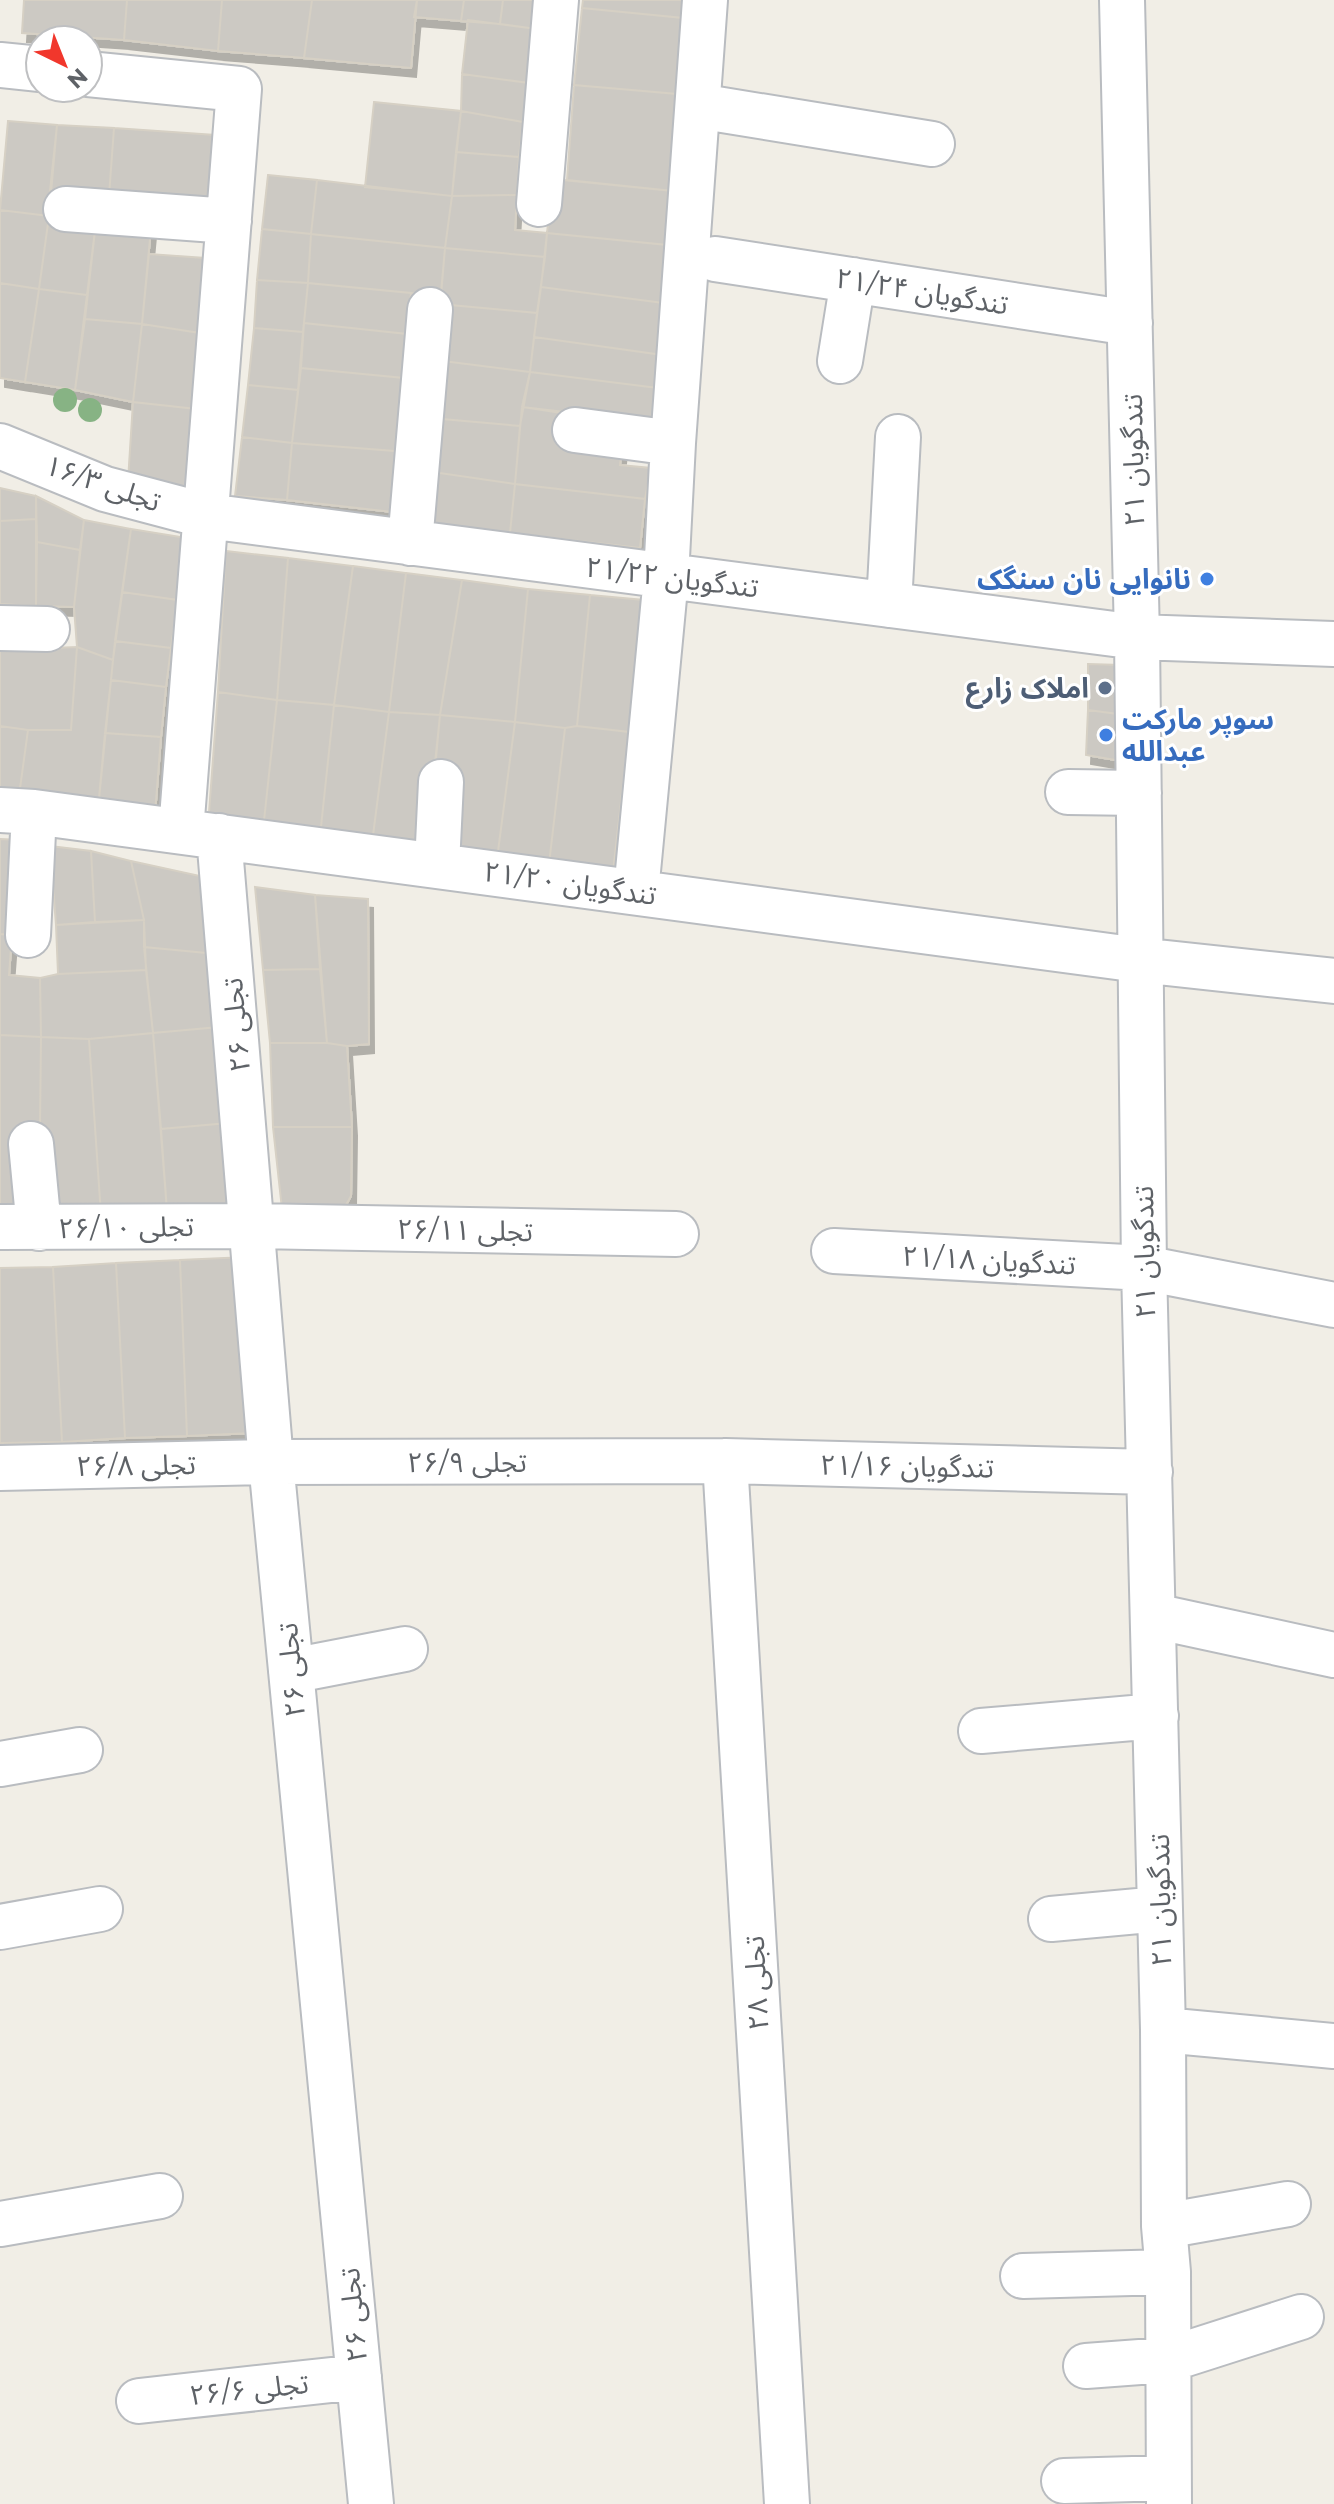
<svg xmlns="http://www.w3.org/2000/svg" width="1334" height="2504" font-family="Montserrat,'Noto Sans Arabic',sans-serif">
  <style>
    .building { fill: #ccc9c3; stroke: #d6d0c4; stroke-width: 2; filter: url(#shadow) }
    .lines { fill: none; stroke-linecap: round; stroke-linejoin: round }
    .minor-casing { stroke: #b9bcc0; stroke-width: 48 }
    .minor { stroke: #fff; stroke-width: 44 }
    .tree { fill: #87b384 }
    .shop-dot { fill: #3f7fe0; stroke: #fff; stroke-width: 3 }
    .service-dot { fill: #5c6f8a; stroke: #fff; stroke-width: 3 }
    .labels { text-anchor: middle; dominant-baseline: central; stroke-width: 6; stroke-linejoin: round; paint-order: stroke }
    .street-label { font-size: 28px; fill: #5e6267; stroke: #fff }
    .shop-label { font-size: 28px; font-weight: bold; fill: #366cbe; stroke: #fff; text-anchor: end }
    .service-label { font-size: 28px; font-weight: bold; fill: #4e5e75; stroke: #fff; text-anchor: end }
  </style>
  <defs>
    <filter id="shadow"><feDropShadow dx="5" dy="9" stdDeviation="0" flood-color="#0004"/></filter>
  </defs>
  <rect width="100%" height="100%" fill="#f1eee6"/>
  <path class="building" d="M24,0h103l-3,40 -102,-7z
    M127,0h95l-4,51 -94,-11z
    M222,0h90l-8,58 -86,-7z
    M312,0h105l-6,68 -107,-10z
    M417,0h47l-3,21 -47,-4z
    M464,0h39l-3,24 -39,-3z
    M503,0h37l-3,29 -37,-5z
    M583,0h101l-1,18 -101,-10z
    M582,8l101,10 -6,76 -103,-9z
    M468,20l69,9 -8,54 -67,-9z
    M462,74l67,9 -6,39 -62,-11z
    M574,85l103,9 6,98 -116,-12z
    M374,102l87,9 -9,85 -87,-9z
    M461,111l62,11 -4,35 -63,-5z
    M8,121l49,4 -8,91 -49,-6z
    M57,125l57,3 -5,68 -59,-5z
    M114,128l101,7 -6,69 -100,-8z
    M456,152l63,5 -2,38 -65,1z
    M268,175l49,5 -6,54 -49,-5z
    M553,179l130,13 -6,54 -130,-13z
    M317,180l135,16 -7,52 -134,-14z
    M517,195l-2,35 32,3 -2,24 -100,-9 7,-52z
    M0,210l49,6 -10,73 -39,-6z
    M49,216l47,6 -9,73 -48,-6z
    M96,222l55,6 -9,96 -57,-5z
    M262,229l49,5 -3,49 -51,-3z
    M547,233l130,13 -6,58 -130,-17z
    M311,234l134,14 -4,48 -133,-13z
    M445,248l100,9 -8,56 -97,-9z
    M149,254l56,4 -5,75 -58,-9z
    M257,280l51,3 -5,49 -49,-4z
    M0,283l39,6 -14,93 -25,-4z
    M308,283l103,10 -4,41 -103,-11z
    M541,287l130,17 -8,51 -129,-18z
    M39,289l48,6 -12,95 -50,-8z
    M440,304l97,9 -7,59 -95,-12z
    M85,319l57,5 -9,78 -58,-12z
    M304,323l103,11 7,45 -113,-11z
    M142,324l58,9 -4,76 -63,-7z
    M254,328l49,4 -5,58 -50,-5z
    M534,337l129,18 -5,33 -128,-16z
    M435,360l95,12 -10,54 -89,-8z
    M301,368l113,11 -7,73 -115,-9z
    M530,372l128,16 -5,39 -131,-20z
    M248,385l50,5 -6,53 -50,-6z
    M133,402l63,7 -11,80 -57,-8z
    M522,407l42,5 -3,27 61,6 -2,20 31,3 -6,31 -130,-15z
    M431,418l89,8 -5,58 -89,-13z
    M242,437l50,6 -5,57 -52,-4z
    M292,443l115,9 -6,61 -114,-13z
    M426,471l89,13 -5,49 -89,-11z
    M515,484l130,15 -5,49 -130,-15z
    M0,488l36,8v23l-36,2z
    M36,496l48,24 -4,30 -43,-8z
    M36,519v87l-36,-2v-83z
    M84,520l47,9 -18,131 -36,-13 -3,-40z
    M131,529l56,9 -9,62 -56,-8z
    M37,542l43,8 -6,57 -38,-1z
    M226,551l62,7 -11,142 -59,-8z
    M288,558l65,8 -19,139 -57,-5z
    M353,566l53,7 -17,139 -55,-7z
    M406,573l56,7 -22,135 -51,-3z
    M462,580l66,9 -13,133 -75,-7z
    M528,589l62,6 -13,131 -12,2 -50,-6z
    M122,592l56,8 -7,48 -56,-7z
    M590,595l54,5 -15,132 -52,-6z
    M115,641l56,7 -5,39 -55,-7z
    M77,647l36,13 -15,149 -80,-6 10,-73h43z
    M77,647l-6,83h-43l-28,-4v-76z
    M1088,664l33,1 4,50 -37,-5z
    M111,680l55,7 -5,50 -56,-4z
    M218,692l59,8 -14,130 -55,-4z
    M277,700l57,5 -14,131 -57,-6z
    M334,705l55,7 -17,131 -52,-7z
    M1088,710l37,5 2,47 -41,-7z
    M389,712l51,3 -14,135 -54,-7z
    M440,715l75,7 -18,137 -46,-7 -16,-83z
    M515,722l50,6 -16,136 -52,-5z
    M0,726l28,4 -10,73 -18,-2z
    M577,726l52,6 -16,140 -64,-8 16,-136z
    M105,733l56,4 -6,77 -57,-5z
    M0,839l21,1 -9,95 -12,-1z
    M50,846l41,5 4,71 -39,3z
    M91,851l40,10 13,59 -49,2z
    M131,861l69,15 6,77 -62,-6v-27z
    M255,887l60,8 5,74 -57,1z
    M315,895l53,4 1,145 -22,2 -20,-3z
    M144,920l2,50 -88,4 -2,-49z
    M0,934l12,1 -3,40 31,3 1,59 -41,-2z
    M144,947l62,6 13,74 -66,6z
    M320,969l7,74h-57l-7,-73z
    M146,970l7,63 -64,6 -48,-2 -1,-59 18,-4z
    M219,1027l9,96 -67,6 -8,-96z
    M153,1033l14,178 -66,4 -12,-176z
    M0,1035l41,2 -1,88h-19l-1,85 -20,3z
    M41,1037l48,2 12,176 -53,4 -8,-94z
    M270,1043h57l20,3 5,81h-79z
    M228,1123l7,83 -68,5 -6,-82z
    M273,1127h79l-1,69 -10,18 -59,-5z
    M246,1257l7,176 -66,3 -7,-176z
    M180,1260l7,176 -62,2 -9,-175z
    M116,1263l9,175 -63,4 -9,-175z
    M53,1267l9,175 -62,1v-175z"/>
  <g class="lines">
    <defs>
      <path id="minor" d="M1122,0l15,637 7,631 19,762 1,196 4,46 1,232
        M0,65l40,4
        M88,74l151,15 -58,742
        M698,106l234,38
        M539,204l17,-204
        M66,209l163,12
        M715,259l415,64
        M840,361l13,-81
        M575,430l98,13
        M0,446l105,43 102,27 930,121 197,7
        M410,543l20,-233
        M889,605l9,-168
        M0,628l47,1
        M1068,792l71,1
        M0,810l34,2 1105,148 195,21
        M219,836l52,626 100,1042
        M437,865l4,-83
        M636,892l30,-315 7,-134 32,-443
        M28,935l6,-123
        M31,1144l8,84
        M0,1227l253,-1 423,8
        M834,1251l310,17 190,37
        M725,1461l62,1043
        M0,1468l271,-6 454,-1 425,11
        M1154,1616l180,39
        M291,1671l114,-22
        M981,1731l175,-15
        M0,1764l80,-14
        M1051,1919l109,-10
        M0,1927l100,-18
        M1163,2030l171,16
        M0,2224l160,-28
        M1164,2226l124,-22
        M1023,2276l145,-4
        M1086,2366l81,-6 134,-43
        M139,2401l220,-24
        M1064,2481l104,-3"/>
    </defs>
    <use href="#minor" class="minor-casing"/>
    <use href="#minor" class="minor"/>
  </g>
  <g class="tree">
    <circle cx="65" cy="400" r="12"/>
    <circle cx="90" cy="410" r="12"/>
  </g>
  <g class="shop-dot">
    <circle cx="1207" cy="579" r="8"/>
    <circle cx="1106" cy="735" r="8"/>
  </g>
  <circle class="service-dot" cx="1105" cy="688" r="8"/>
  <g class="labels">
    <g class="street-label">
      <text transform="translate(922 291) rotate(9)">۲۱/۲۴ تندگویان</text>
      <text transform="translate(1133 460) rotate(-91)">۲۱ تندگویان</text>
      <text transform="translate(103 483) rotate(19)">۱۶/۳ تجلی</text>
      <text transform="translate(672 577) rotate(7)">۲۱/۲۲ تندگویان</text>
      <text transform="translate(570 883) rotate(8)">۲۱/۲۰ تندگویان</text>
      <text transform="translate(236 1025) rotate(-95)">۲۶ تجلی</text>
      <text transform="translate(126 1227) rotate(-1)">۲۶/۱۰ تجلی</text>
      <text transform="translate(465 1230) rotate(1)">۲۶/۱۱ تجلی</text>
      <text transform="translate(1144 1252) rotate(-91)">۲۱ تندگویان</text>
      <text transform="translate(989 1260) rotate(3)">۲۱/۱۸ تندگویان</text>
      <text x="467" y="1462">۲۶/۹ تجلی</text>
      <text transform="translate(136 1465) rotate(-1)">۲۶/۸ تجلی</text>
      <text transform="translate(907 1466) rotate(1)">۲۱/۱۶ تندگویان</text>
      <text transform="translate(291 1670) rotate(-95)">۲۶ تجلی</text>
      <text transform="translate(1160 1900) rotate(-91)">۲۱ تندگویان</text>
      <text transform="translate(756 1983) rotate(-93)">۲۸ تجلی</text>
      <text transform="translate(353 2315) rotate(-95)">۲۶ تجلی</text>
      <text transform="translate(249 2389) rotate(-6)">۲۶/۶ تجلی</text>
    </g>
    <g class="shop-label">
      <text x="1191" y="579">نانوایی نان سنگک</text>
      <text x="1122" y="719" text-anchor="start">سوپر مارکت<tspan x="1122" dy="32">عبدالله</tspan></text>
    </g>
    <g class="service-label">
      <text x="1089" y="688">املاک زارع</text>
    </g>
  </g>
  <g transform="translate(64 64) rotate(137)"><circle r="38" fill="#ffffff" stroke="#bfc0c2" stroke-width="2"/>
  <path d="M0-6L14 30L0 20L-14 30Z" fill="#f1372c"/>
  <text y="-12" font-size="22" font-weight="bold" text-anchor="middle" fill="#5e6267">N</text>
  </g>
</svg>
